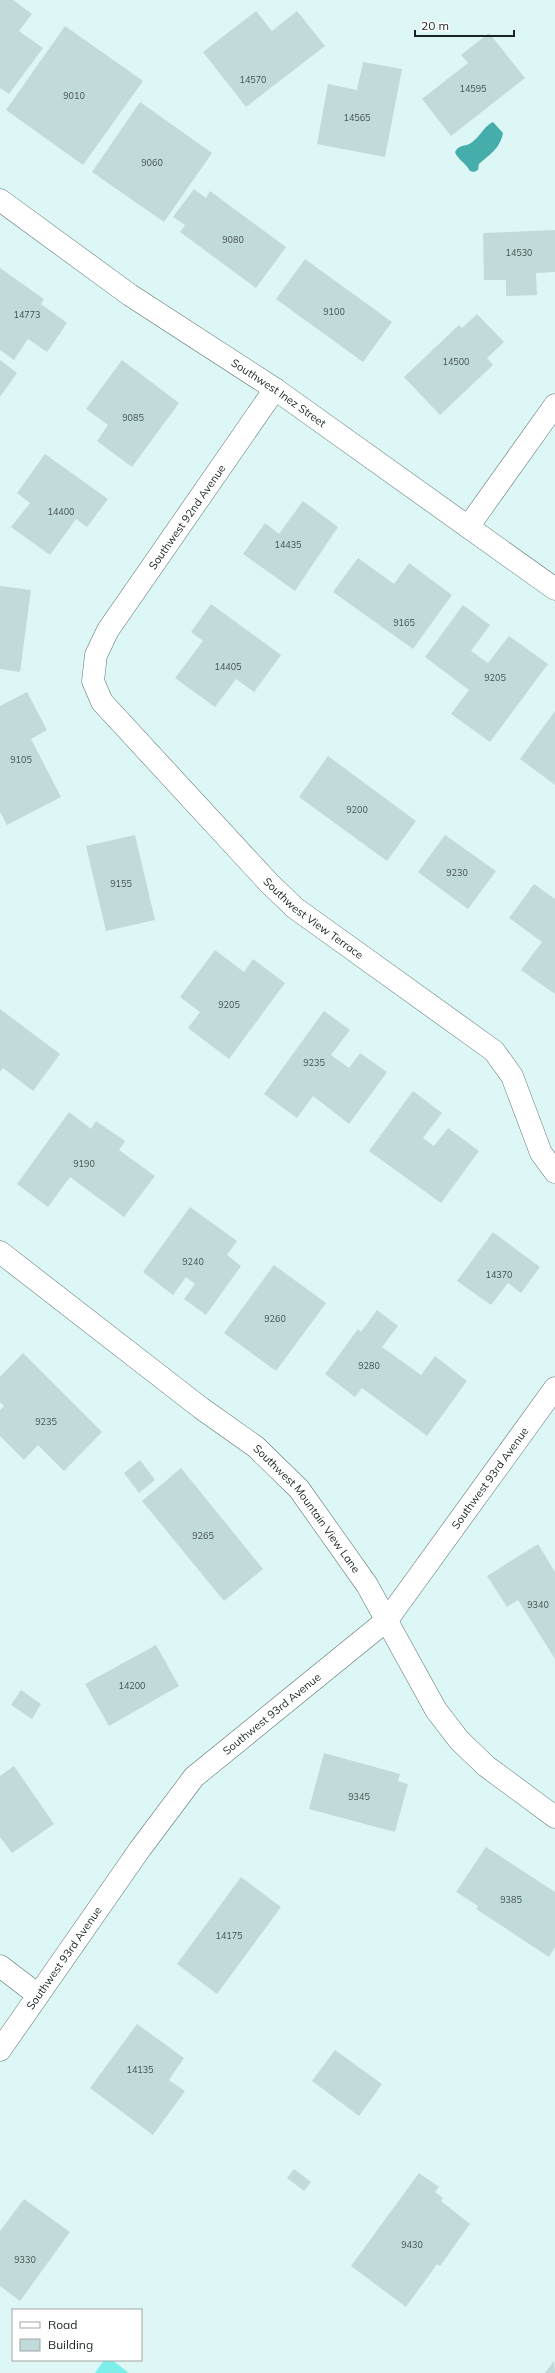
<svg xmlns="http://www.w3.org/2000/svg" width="555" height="2373" font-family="Mulish,sans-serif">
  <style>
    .green { fill: #7defea }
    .water { fill: #45aeab }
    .building { fill: #c1dbda }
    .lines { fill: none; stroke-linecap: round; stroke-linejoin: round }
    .minor-casing { stroke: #59716f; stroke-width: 23 }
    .minor { stroke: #fff; stroke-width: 22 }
    .labels { text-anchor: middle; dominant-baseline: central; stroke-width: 3.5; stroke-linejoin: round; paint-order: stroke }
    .number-label { font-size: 9px; fill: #445251 }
    .street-label { font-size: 11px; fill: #1a2423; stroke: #fefefe }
  </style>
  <rect width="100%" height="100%" fill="#ddf7f6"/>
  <path class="green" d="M104,2360h8l17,13h-34z"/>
  <path class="water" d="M493,122l10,11c-3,16 -14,22 -24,31l-1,6 -4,2 -4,-1c-4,-8 -13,-12 -15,-19 4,-8 10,-5 16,-9 9,-6 12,-16 22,-21z"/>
  <path class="building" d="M0,0h13l19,14 -13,17 24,17 -34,46 -9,-6z
    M256,11l16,20 25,-20 28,35 -79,61 -43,-55z
    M65,26l78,55 -60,84 -77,-55z
    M489,33l36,45 -74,58 -29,-37 46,-36 -7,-8z
    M363,62l39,7 -17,88 -68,-13 11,-60 29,6z
    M140,102l72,51 -48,69 -72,-50z
    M194,189l12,9 4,-7 76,56 -30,41 -76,-56 5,-7 -12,-8z
    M555,230v42l-19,1 1,22 -31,1v-16h-22l-1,-47z
    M305,259l87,63 -29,40 -87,-63z
    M0,268l44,31 -3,5 26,19 -20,29 -19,-13 -14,21 -14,-10z
    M477,314l27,28 -17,16 6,7 -53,50 -36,-38 55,-52 3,3z
    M0,360l17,13 -17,24z
    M122,360l57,43 -47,64 -35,-26 11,-16 -22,-16z
    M45,454l63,45 -21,28 -11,-8 -26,36 -39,-28 19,-24 -13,-10z
    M303,501l35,26 -43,64 -52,-37 22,-31 14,11z
    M358,558l36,26 15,-21 43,32 -39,54 -80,-57z
    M0,586l31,4 -11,82 -20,-3z
    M211,604l70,51 -27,37 -18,-13 -21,28 -40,-29 28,-37 -12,-9z
    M463,605l27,20 -19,26 17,12 21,-27 39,28 -58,78 -39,-28 18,-24 -44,-33z
    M27,692l20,38 -16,9 30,58 -54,28 -7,-13v-106z
    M555,711v74l-35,-26z
    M328,756l88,65 -29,40 -88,-64z
    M135,835l20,85 -49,11 -20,-85z
    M445,835l51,36 -28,38 -50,-37z
    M534,884l21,15v95l-34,-24 21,-28 -33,-24z
    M215,950l29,22 9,-13 32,24 -56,76 -41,-31 12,-16 -20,-15z
    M0,1009l60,45 -27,37 -30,-23 -3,4z
    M324,1011l26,19 -19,25 18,13 11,-15 27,19 -38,52 -36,-28 -16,22 -33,-24z
    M413,1091l29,22 -19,25 11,8 14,-18 31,23 -38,52 -72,-52z
    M69,1112l22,17 5,-8 29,20 -6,9 36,26 -31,41 -54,-40 -22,30 -31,-23z
    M190,1207l47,34 -10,14 14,11 -35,49 -22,-16 11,-15 -9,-7 -13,18 -30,-23z
    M493,1232l47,35 -19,26 -13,-10 -17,22 -34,-24z
    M274,1265l52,38 -50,68 -52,-38z
    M377,1310l21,16 -16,21 39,28 14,-19 32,25 -40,55 -65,-48 -7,9 -30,-23 33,-45 3,3z
    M23,1353l79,79 -38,39 -26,-26 -14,15 -24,-24v-26l4,-4 -4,-4v-25z
    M140,1460l15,20 -16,13 -15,-20z
    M181,1468l82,101 -39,32 -82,-100z
    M538,1544l17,28v87l-37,-59 -11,7 -20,-31z
    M156,1645l23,41 -70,40 -24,-42z
    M21,1690l20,14 -9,15 -21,-14z
    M324,1753l76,21 -2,7 10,3 -13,48 -86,-23z
    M14,1766l40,58 -42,29 -12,-16v-61z
    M486,1847l69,45v55l-6,10 -73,-48 2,-3 -22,-14z
    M241,1877l40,30 -64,87 -40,-30z
    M137,2024l47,34 -15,22 16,11 -32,44 -63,-47z
    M335,2050l47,34 -23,32 -47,-35z
    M294,2169l17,13 -7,9 -17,-13z
    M419,2173l20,14 -4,5 8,6 -2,3 29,23 -30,42 -3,-2 -31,43 -55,-41z
    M24,2199l46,33 -50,69 -20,-15v-55z
    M554,2361l1,12h-10z"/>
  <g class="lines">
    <defs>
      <g id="minor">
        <path id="s1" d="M0,200l130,95 145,94 280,200"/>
        <path id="s2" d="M275,389l-167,241 -12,25 -3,26 9,21 167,181 26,25 199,143 18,25 29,77 14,19"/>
        <path d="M468,527l87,-122"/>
        <path id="s3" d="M0,1252l201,156 55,39 43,42 68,96 69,125 23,30 27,26 69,51"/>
        <path d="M0,1966l38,29"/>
        <path id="s4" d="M0,2050l140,-201 54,-72 193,-157 168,-232"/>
      </g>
    </defs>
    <use href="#minor" class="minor-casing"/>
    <use href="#minor" class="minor"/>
  </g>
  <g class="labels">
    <g class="number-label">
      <text x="253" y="79">14570</text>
      <text x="473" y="88">14595</text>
      <text x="74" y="95">9010</text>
      <text x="357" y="117">14565</text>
      <text x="152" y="162">9060</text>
      <text x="233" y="239">9080</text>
      <text x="519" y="252">14530</text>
      <text x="334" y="311">9100</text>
      <text x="27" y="314">14773</text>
      <text x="456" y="361">14500</text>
      <text x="133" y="417">9085</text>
      <text x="61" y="511">14400</text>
      <text x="288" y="544">14435</text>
      <text x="404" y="622">9165</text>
      <text x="228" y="666">14405</text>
      <text x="495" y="677">9205</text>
      <text x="21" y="759">9105</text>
      <text x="357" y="809">9200</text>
      <text x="457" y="872">9230</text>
      <text x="121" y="883">9155</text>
      <text x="229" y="1004">9205</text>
      <text x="314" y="1062">9235</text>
      <text x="84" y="1163">9190</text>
      <text x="193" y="1261">9240</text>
      <text x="499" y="1274">14370</text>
      <text x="275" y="1318">9260</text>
      <text x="369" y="1365">9280</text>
      <text x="46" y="1421">9235</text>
      <text x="203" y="1535">9265</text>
      <text x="538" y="1604">9340</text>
      <text x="132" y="1685">14200</text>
      <text x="359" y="1796">9345</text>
      <text x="511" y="1899">9385</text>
      <text x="229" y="1935">14175</text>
      <text x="140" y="2069">14135</text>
      <text x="412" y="2244">9430</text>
      <text x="25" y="2259">9330</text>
    </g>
    <g class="street-label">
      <text stroke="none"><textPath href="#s1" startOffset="339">Southwest Inez Street</textPath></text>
      <text transform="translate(187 517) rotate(-55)">Southwest 92nd Avenue</text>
      <text stroke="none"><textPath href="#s2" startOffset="673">Southwest View Terrace</textPath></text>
      <text stroke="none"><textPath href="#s4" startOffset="759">Southwest 93rd Avenue</textPath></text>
      <text stroke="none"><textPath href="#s3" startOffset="402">Southwest Mountain View Lane</textPath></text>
      <text stroke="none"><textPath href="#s4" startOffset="435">Southwest 93rd Avenue</textPath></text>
      <text stroke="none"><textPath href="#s4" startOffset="112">Southwest 93rd Avenue</textPath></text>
    </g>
  </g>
  <rect x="12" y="2309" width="130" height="52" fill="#fefefe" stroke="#a3a7a6"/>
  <rect x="20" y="2322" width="20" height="6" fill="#ffffff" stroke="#a3a7a6"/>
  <text x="48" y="2329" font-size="12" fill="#1a2423">Road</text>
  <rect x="20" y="2339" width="20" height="12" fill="#c1dbda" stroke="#a3a7a6"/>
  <text x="48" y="2349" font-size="12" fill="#1a2423">Building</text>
  <path d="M415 30v6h99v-6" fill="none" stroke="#1a2423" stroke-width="2"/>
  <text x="421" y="30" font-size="12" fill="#1a2423" stroke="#fefefe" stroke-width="3" paint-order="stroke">20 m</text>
</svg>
